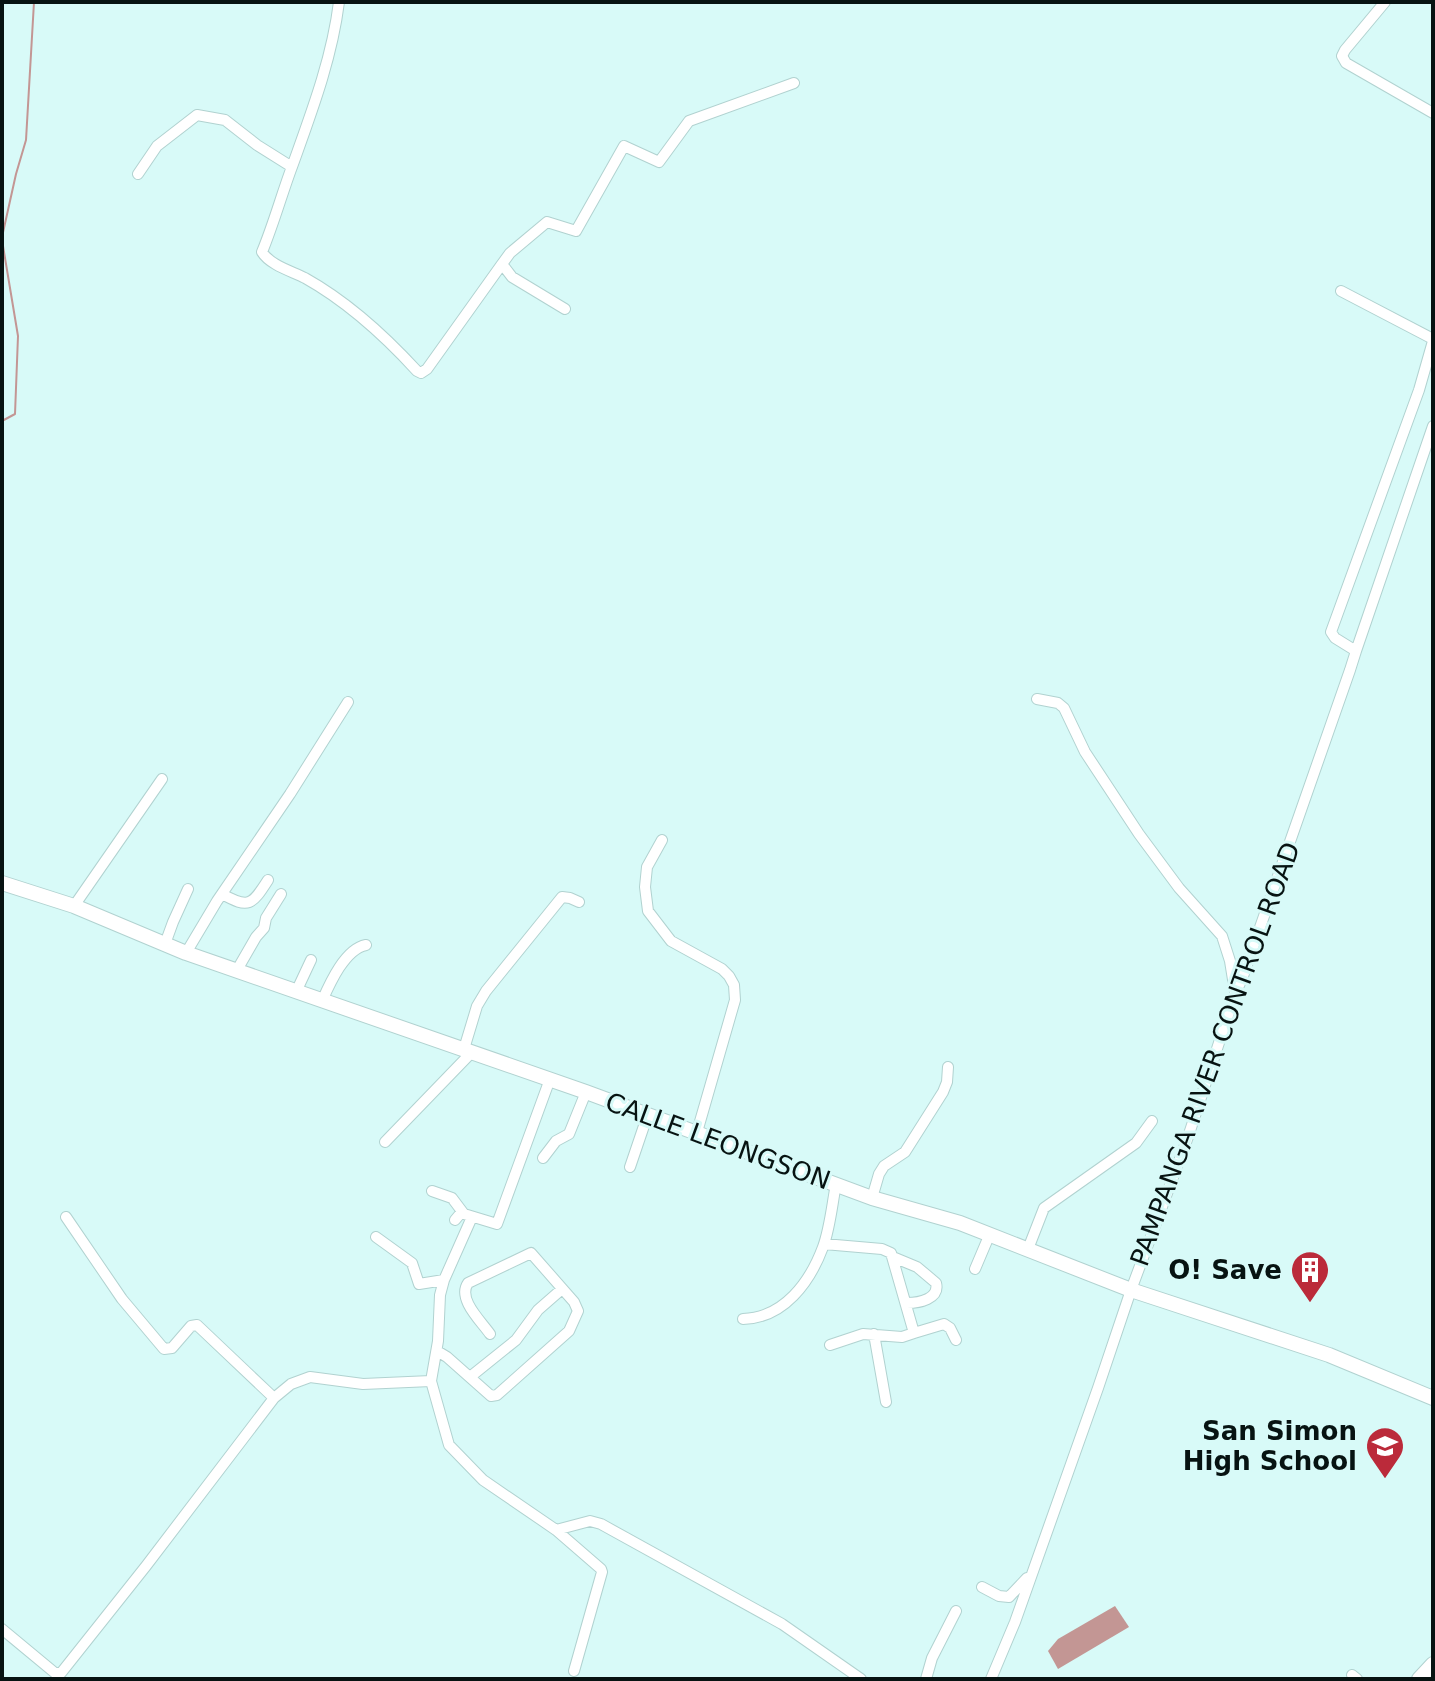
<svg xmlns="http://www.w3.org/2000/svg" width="1435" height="1681" font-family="'DejaVu Sans',sans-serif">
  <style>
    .water { fill: #c39694 }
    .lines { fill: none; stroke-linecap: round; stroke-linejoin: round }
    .stream { stroke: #c39694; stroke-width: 2 }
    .minor-casing { stroke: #b1d2d0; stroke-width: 12 }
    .major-casing { stroke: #b1d2d0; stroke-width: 16 }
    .minor { stroke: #fff; stroke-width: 10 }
    .major { stroke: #fff; stroke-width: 14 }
    .labels { text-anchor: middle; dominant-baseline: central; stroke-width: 6; stroke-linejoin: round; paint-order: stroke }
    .street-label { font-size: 26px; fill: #071312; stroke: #d8faf8 }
    .poi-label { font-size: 26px; font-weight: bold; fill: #071312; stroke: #d8faf8; text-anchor: end }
  </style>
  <rect width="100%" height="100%" fill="#d8faf8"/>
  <path class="water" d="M1115,1606l14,21 -71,42 -10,-18 10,-12z"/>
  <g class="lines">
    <path class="stream" d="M2,237l14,-63 10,-34 8,-138
      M2,240l16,96 -3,78 -13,7"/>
    <defs>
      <path id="minor" d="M339,2c-7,56 -27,109 -46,162 -11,29 -19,59 -31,88 8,13 29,19 43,26 43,24 79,57 112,93l4,2 6,-4 75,-105 10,13 53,32
        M1385,2l-40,48 -3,6 4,7 87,50
        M138,174l19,-28 40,-31 28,5 32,25 35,22
        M502,264l8,-11 37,-31 29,9 48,-85 35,16 30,-41 105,-38
        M1341,291l92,48
        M1356,651l-21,-13 -4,-6 88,-242 14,-49
        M1037,699l21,4 6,5 21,44 54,82 40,54 43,48 8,25 5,31
        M662,840l-15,27 -2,20 3,24 23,30 51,28 7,7 5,9 1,15 -38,132
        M222,894c27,15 30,11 46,-14
        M74,906l88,-127
        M165,944l8,-22 15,-33
        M186,953l31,-52 73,-107 58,-92
        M237,970l19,-33 8,-9 2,-10 15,-24
        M296,992l15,-32
        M322,1001c8,-18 23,-52 44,-56
        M464,1049l13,-43 9,-15 76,-94 8,1 9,4
        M385,1142l87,-90
        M543,1158l13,-17 13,-7 17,-42
        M630,1167l18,-53
        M432,1191l20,7 12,16
        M872,1198l7,-24 5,-8 21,-14 38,-60 4,-10 1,-15
        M472,1217l-28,63 -4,15 -2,46 -7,40 18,64 34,35 73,50 45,39 1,3 -28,99
        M455,1220l5,-6h4l33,10 53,-145
        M376,1237l36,26 7,21 25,-4
        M824,1244l58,5 9,4 23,80 -12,4 -39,-3 -33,11
        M1028,1249l16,-41 92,-65 16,-22
        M893,1257l24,10 19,16c4,16 -17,20 -29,20
        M975,1269l14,-33
        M743,1319c41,-1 67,-37 80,-72 7,-19 9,-42 13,-63
        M914,1333l30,-9 6,4 6,12
        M874,1334l12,68
        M437,1351l10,6 44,39 6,-1 72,-64 9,-20 -4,-9 -43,-49 -63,30c-11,16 13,38 22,51
        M470,1377l46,-37 22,-30 24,-21
        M274,1398l17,-14 19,-7 53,7 68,-3
        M556,1530l34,-9 11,3 181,100 79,55
        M982,1587l17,9 10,1 18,-19
        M2,1629l53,44h6l85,-107 128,-168 -77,-73 -6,1 -19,22 -8,1 -42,-50 -56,-82
        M1352,1675l5,4
        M926,1679l6,-21 24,-47
        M991,1679l24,-57 83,-234 33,-98 57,-153 47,-143 7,-15 108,-309 6,-19 77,-225"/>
      <path id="major" d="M2,883l72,23 112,47 400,139 286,106 88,25 171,67 198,65 104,43
        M1419,1679l14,-15"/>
    </defs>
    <use href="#minor" class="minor-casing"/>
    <use href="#major" class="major-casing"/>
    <use href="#minor" class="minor"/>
    <use href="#major" class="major"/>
  </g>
  <defs>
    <symbol id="building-pin" viewBox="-11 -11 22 30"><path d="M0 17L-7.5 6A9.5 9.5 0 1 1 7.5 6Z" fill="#bb2a3a" stroke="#d8faf8"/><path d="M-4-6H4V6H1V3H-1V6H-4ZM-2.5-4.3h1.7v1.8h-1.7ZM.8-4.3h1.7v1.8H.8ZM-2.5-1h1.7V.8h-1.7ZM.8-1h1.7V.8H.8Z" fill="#fff"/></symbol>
    <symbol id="school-pin" viewBox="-11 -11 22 30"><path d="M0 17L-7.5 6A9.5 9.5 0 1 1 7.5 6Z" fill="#bb2a3a" stroke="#d8faf8"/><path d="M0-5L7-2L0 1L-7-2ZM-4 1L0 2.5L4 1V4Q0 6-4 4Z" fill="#fff"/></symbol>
  </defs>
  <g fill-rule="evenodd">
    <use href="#building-pin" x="1288" y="1248" width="44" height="60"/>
    <use href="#school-pin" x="1363" y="1424" width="44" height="60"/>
  </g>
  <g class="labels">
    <g class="street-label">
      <text transform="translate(1215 1054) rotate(-70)">PAMPANGA RIVER CONTROL ROAD</text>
      <text transform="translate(718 1141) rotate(20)">CALLE LEONGSON</text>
    </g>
    <g class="poi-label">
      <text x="1282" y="1270">O! Save</text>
      <text x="1357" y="1431">San Simon<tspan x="1357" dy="30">High School</tspan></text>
    </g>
  </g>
  <rect width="1435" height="1681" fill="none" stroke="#071312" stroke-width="8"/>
</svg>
